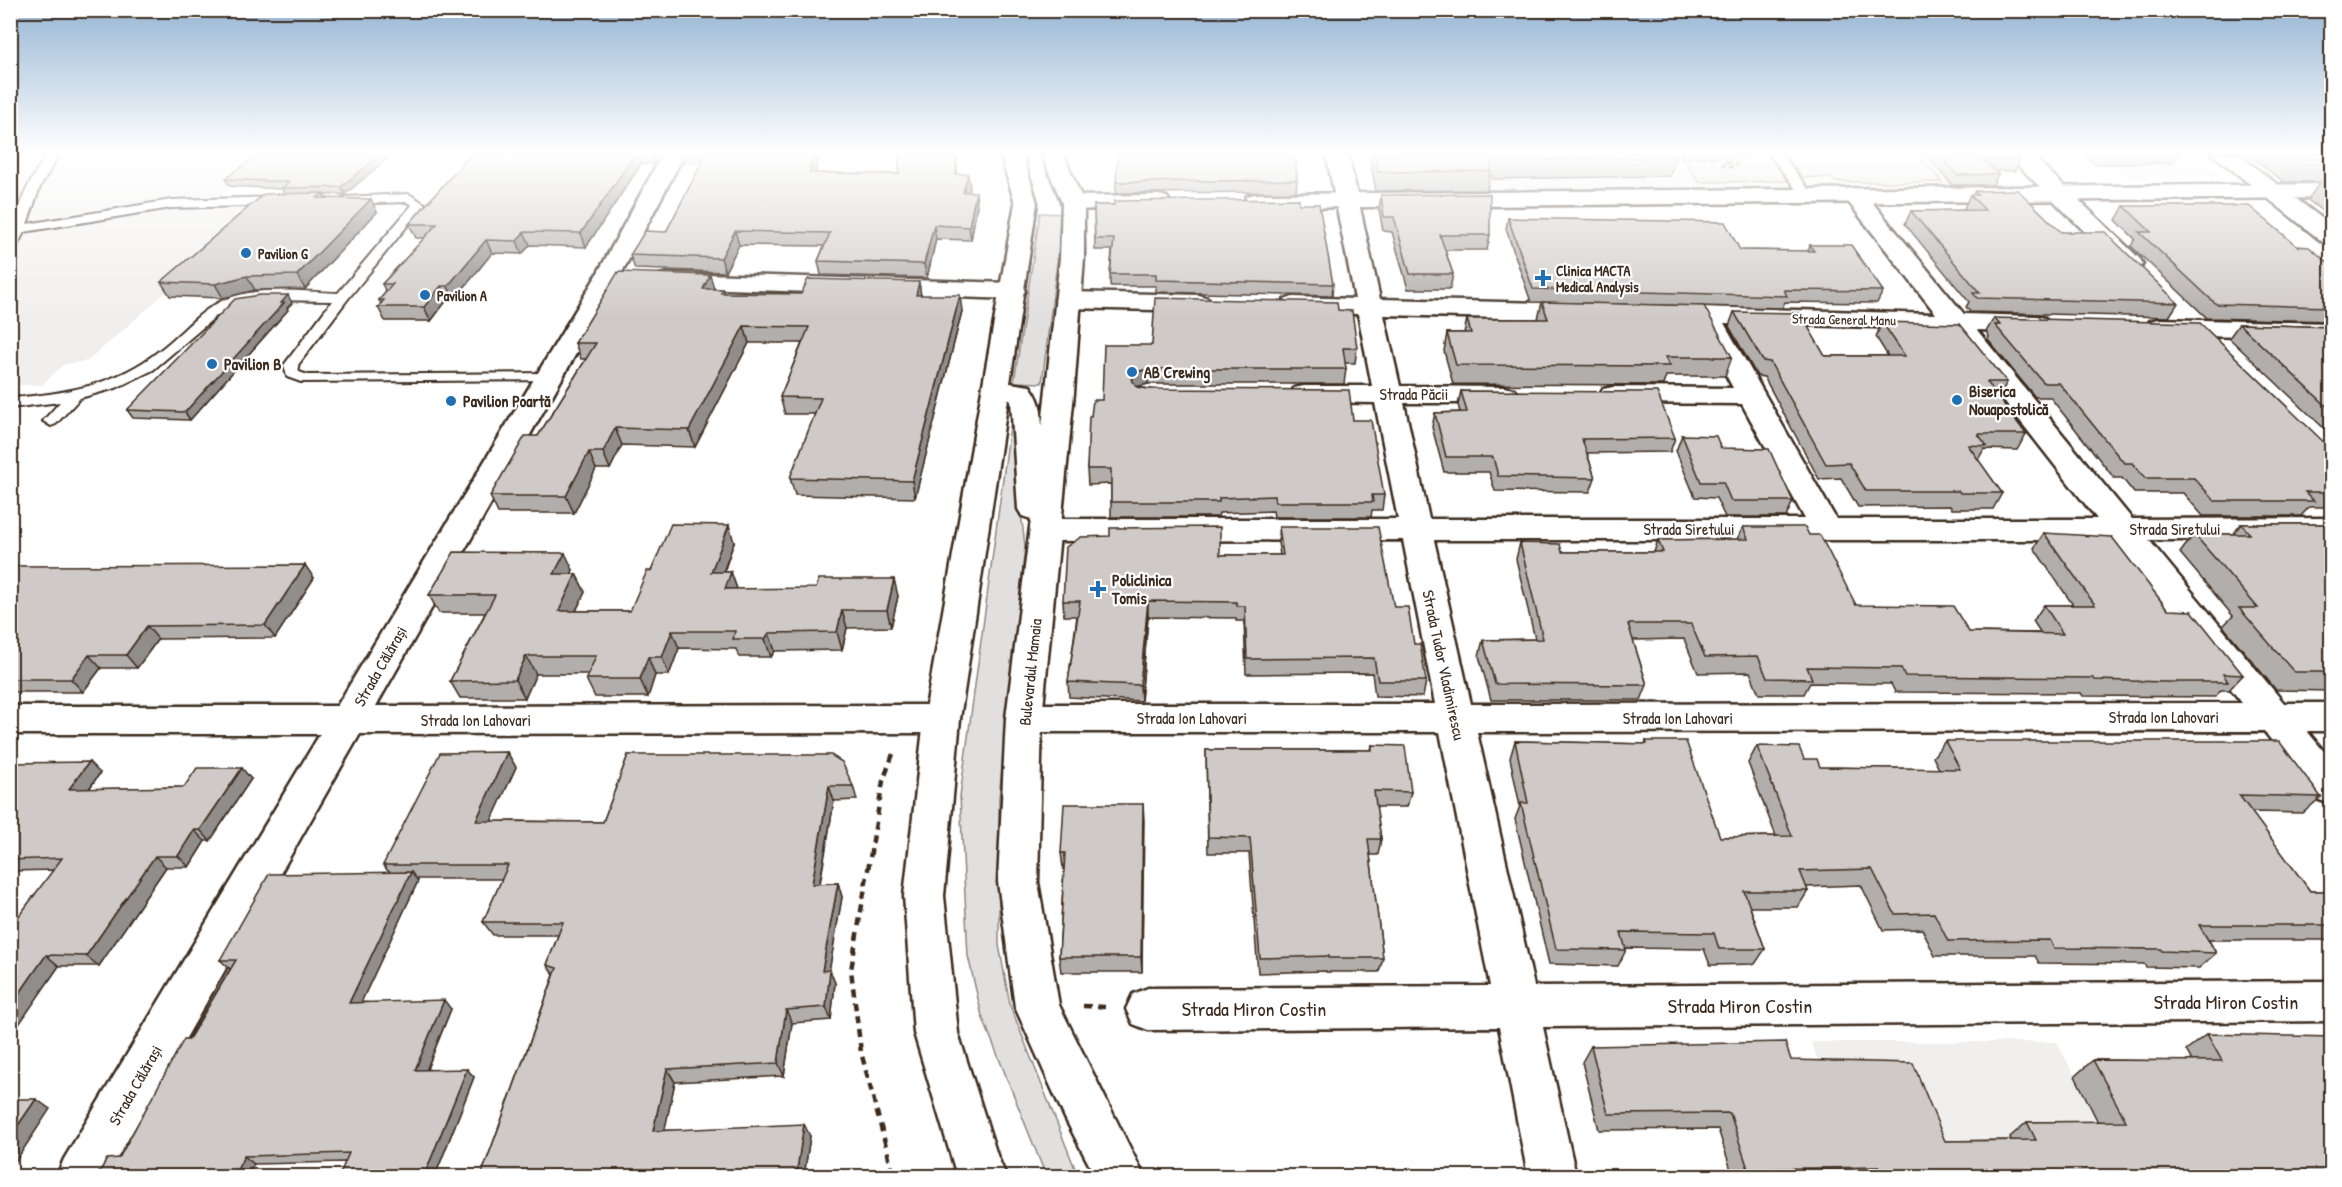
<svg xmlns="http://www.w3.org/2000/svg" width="2342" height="1187" font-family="'Patrick Hand',sans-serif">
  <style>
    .built { fill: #f1efee }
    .green { fill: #e2e0de; stroke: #8e857e; stroke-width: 1.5 }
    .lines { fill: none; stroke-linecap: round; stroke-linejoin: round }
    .service-casing { stroke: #3b2a1e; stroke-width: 4 }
    .minor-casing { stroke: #3b2a1e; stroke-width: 5 }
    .tertiary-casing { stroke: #3b2a1e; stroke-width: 5 }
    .secondary-casing { stroke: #3b2a1e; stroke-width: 5 }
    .path-far1 { stroke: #3b2a1e; stroke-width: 3; stroke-dasharray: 4.5 3; stroke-linecap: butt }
    .path { stroke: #3b2a1e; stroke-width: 4.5; stroke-dasharray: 8 6; stroke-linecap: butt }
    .service { fill: #fff; fill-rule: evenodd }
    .minor { fill: #fff; fill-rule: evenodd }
    .tertiary { fill: #fff; fill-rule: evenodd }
    .secondary { fill: #fff; fill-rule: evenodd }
    .wall { fill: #b2aeab; stroke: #3b2a1e; stroke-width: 1.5 }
    .shaded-wall { fill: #918d8b; stroke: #3b2a1e; stroke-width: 1.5 }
    .building { fill: #cfcac7; stroke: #3b2a1e; stroke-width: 1.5 }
    .poi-dot { fill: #1f6fb2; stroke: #fff; stroke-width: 2 }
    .labels { text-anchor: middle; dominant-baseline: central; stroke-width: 4.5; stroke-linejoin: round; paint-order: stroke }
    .far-poi-label { font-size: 14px; font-weight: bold; fill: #3b2a1e; stroke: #fff; text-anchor: start }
    .far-street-label { font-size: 14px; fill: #3b2a1e; stroke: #fff }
    .poi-label { font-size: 16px; font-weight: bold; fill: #3b2a1e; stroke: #fff; text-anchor: start }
    .street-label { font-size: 16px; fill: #3b2a1e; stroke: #fff }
    .near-street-label { font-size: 20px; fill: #3b2a1e; stroke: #fff }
  </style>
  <rect width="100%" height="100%" fill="#fff"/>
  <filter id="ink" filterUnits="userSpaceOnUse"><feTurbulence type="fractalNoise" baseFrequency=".0167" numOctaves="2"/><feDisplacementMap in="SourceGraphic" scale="12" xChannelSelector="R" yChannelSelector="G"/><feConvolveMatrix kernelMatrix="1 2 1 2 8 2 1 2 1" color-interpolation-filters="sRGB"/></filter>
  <g filter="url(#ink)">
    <path class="built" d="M11,153h260l-51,42h56l-188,166 -24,3 -22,21h-31z
      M1466,153h456l30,33 -472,3z
      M2099,153h99l23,19 -2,4 -91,2z
      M1811,1042h246l69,134 -280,-43z"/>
    <path class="green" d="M1680,153h94l21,28 -96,1z
      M1784,153h132l26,29h-107l-4,-4 -29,-1z
      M1040,213l23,1 -21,169 -28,-1z
      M1014,397l2,75 9,74 -26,252v147l11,60 68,171h-32l-64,-160 -14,-60 -8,-160z"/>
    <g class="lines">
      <defs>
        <path id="service" d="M48,153h12l-20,34 -13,37 144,-24 110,-3 6,4 -6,4 -110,3 -147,24 -9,18 -5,1c0,-35 19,-70 38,-98z
          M1768,153h12l31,39 2,3 -2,3h-8z
          M409,194l16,10 -78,96 -49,65 1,7 9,3 240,-2 5,1 2,3 -2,3 -252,2 -14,-5 -3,-12 48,-64 -68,-1 -29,5 -20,12 -62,53 -37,18 -36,10 -24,26 -5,2 -8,-5 17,-19 -50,6v-10c55,-4 107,-13 150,-48 23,-17 41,-42 69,-52 34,-12 74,-6 109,-5l74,-88 -5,-3 -60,2 -4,-1 -2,-3 2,-3z"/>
        <path id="minor" d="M663,153h22l-66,125 -243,428 566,-1 13,4 5,10 -5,10 -13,4 -582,1 -253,442h-50l7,-17 256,-425h-310v-28h327l258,-428z
          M1326,153h22l32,146 203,5 9,3 4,5 -4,5 -9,3 -199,-5 16,71 104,1 10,2 4,6 -4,6 -10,2h-100l25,116h376l-63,-115 -129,-1 -10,-2 -4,-6 4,-6 10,-2 120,1 -35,-65 -42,-4 -4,-5 4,-5 9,-3 271,8 -93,-119 3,-5 8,-2 8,2 102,124 72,2 9,2 4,6 -4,6 -9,2 -59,-2 155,189 200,-1v22h-183l135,163h48v28h-25l25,30v43l-13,-4 -55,-69 -787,1 57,254 798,-5v40l-789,6 33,149h-48l-29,-149 -351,3 -15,-6 -7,-15 7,-15 15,-6 342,-2 -50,-254h-416l-13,-4 -5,-10 5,-10 13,-4h411l-32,-164 -357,1 -11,-4 -5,-7 5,-7 11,-4h352l-23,-116 -71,-1 -10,-2 -4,-6 4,-6 10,-2h68l-14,-72 -65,-1 -9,-3 -4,-5 4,-5 9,-3 62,2zM1724,323l224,6 149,190h-261zM1434,540h680l128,163 -771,1z
          M2006,153h24l110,106 3,5 -3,5 -9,2 -9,-2z
          M2211,153h25l96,73v19l-8,-2z
          M668,273l344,10 9,3 4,5 -4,5 -9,3 -344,-12 -9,-2 -3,-5 3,-5z
          M1068,292l131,3 9,3 4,5 -4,5 -9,3 -131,-3 -9,-3 -4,-5 4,-5z
          M2159,319l173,4v16l-173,-4 -9,-2 -4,-6 4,-6z"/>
        <path id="tertiary" d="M2332,184v14l-1077,10 -8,-2 -3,-5 3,-5 8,-2z
          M1159,195l8,2 3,5 -3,5 -94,3 -8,-2 -3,-5 3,-5 8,-2z"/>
        <path id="secondary" d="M1000,153h22l15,50 -27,180 20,3c11,15 11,22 12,40l18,-168 2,-55 -21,-50h22l21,50v55l-10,135 -32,325 -4,164 21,123 85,171h-49l-30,-58 -50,-111 -17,-125 8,-164 25,-199 -9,-3 -4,-7 -7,-109 -3,-1 -48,320 -16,177 14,137 39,122 9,21h-49l-43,-143 -10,-137 20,-177 91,-516z"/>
      </defs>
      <use href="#service" class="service-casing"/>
      <use href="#minor" class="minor-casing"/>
      <use href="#tertiary" class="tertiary-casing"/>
      <use href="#secondary" class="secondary-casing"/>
      <path class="path-far1" d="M1672,157l79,-1
        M1727,161l10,4 -6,2 -8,-2 -1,-2z"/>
      <path class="path" d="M893,754l-10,27 -32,189 10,82 31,117 6,7
        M1083,1006l25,1"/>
      <use href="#service" class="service"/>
      <use href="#minor" class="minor"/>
      <use href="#tertiary" class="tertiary"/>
      <use href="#secondary" class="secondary"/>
    </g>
    <path class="wall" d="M394,153l-49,41 -21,1 2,3 51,14 -72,77 -50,1 -32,8 -53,-2 -9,-14 124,-88 -3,-5 -52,-3 -5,-7z
      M472,153h189l-6,11h-14l-55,83 -56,-2 -8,9 -30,-1 -38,47h-7l-16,21h-46l-7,-14 3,-3 -2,-4 7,-8 -4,-8 43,-46h-9l-7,-14z
      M680,153h134l4,8 -3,12 84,1v-21h58v21l13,14 -1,4 8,13 -6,35 -35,-1 -9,39 -106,-3 -3,-14 6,-15 -85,-1 -14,27 -90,-3 -5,-14 36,-23 37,-70 -20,1z
      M1371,153h302l3,4 -6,19 -177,3 -3,-6 -3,17 -111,1 -6,-32z
      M1924,153h89l7,7 -5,11h-21l4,3 -5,11h-41z
      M2083,153h96l-6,10 -78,1z
      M2246,153h85v65l-23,-18 12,-18h-36z
      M1297,180l-1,12 -180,1v-11z
      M1975,191l203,112 -9,14 -199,-5 -4,-5 3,-5 -64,-78 6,-13 55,-1 -2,-2 6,-13h3z
      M1381,195l109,40 -3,15h-42l8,24 -3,15h-42l-16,-57 -9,-1 -4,-22z
      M1299,204l34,80 -1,12 -176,-4v-6h-46v-12l2,-24h-17l-1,-45z
      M2124,206l173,40 34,19v56l-124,-3 -76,-72 4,-7 -19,-19z
      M1508,218l232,32 68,1 2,-6 73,46 -6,12 -92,-1 -3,6 -251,-6 -25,-73z
      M710,275l4,14h9l1,4 77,1 118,-12 2,13 41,16 -47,187 -120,-3 -5,-17 25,-64h-30l-5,-17 22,-54h-53l-54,104 -73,-2 -12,24h-14l-22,44h-76l-8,-17 48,-60 48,-77h-5l-6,-16z
      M1542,302l190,55 -7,19h-59l-3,9 -210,-1 -9,-33 3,-18h17l3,-14h71z
      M292,303l-5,5 1,2 -98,110 -57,-2 -6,-8z
      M1338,310l19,38 -2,15h-10l1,6 -2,15h-196l-11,3 216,33 31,75 -2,15h-10l-1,7h-97l-1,-6 -54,2 -1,4h-107v-33l-23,1 -1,-16 4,-53 11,-16 50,-55z
      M1734,312l91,44h63l-12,-19 6,-15 125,60 -8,15 27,37 -9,16 -33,-1 -6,11 24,33 -9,16h-41l-2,-3 -92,1 -17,-29 -22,1 -55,-102 -7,-1 -28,-50z
      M1994,318l337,131v58h-22l-8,9h-98l-20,-23h-49l-12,-15h-8l-64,-81h-15l-47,-57 1,-4 -3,-4z
      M2239,324l92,3v108l-102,-97z
      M1461,391l214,47 -5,14 -83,1 8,25 -5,14 -95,-1 -6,-19h-45l-12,-45 3,-14 25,-1 -2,-7z
      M1682,435l39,13 72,53 -7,16h-61l-9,-19 -21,-1 -19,-46z
      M2241,524h90v167l-55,-1 -53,-64 10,-10 -53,-63 14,-19h39z
      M1279,527l115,80 20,37 12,37 -3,16 -48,-1 -3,-23 -126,1 -2,-53h-8v-3l-88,-1 -7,84 -72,-4 -1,-15 9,-66h-13l-1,-15 157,-46h60l-2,-12z
      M1743,527l66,8 47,70 113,27 72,1 -8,-12 11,-16h29l-39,-57 10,-15 124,77 75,65 -14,15h-8l-6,7 -132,-1 -2,-3 -186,-1 -4,-8 -81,-1 -6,11h-45l-9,-22 -52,1 -14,-34 -51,1 14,45 -6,15h-150l-12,-44 4,-16 52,-1 -19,-80 4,-16 42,9h92l4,-12 79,-1z
      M734,542l-10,30h7l6,17 161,7 -7,31 -44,1 -5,22 -67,1 -4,6h-32l-3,-8 -57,-1 -10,27h-14l-7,22h-53l-9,-18 2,-5h-52l-11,24h-65l-10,-17 35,-68h-46l-10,-18 144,-25 -2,4h5l9,18 -9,19h54l21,-40z
      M10,566l304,12 -39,60 -117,1 -21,29h-36l-18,24h-73z
      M1515,741l130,3 1,-3 74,96 56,-1 -28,-73 9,-17 47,13 16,8 119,2 -6,-12 12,-16 376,56 -18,16 -52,-1 59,79h21v49h-122l7,13 -17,15 -53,-1 -2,-3 -105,-1 -4,-7h-100l-13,-27 -39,1 -22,-45 -55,2 2,4 -10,16h-48l15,42 -10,15 -45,1 -6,-16 -79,-1 1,2 -8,16 -69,-2 -34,-145 5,-13 -10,-48z
      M1372,745l39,47 -4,15h-31l5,32 -3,16h-8l13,103 -4,14h-53v-1l-68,2 -9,-120h-41l-2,-103h165z
      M628,755l225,31 4,14 -23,1 -14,83 18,-1 4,14 -13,73 6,13 -4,37 -39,3 -8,53 -109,6 -11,48 146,6 -6,40h-323l73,-201 -7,-10 11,-30h-65l-10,-13 19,-43h-86l2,2 -57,121 90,7 -24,60 47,8 -39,99h-96l7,-14 -92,2 -135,-6 111,-189 -10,-9 169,-88 -6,-7 133,-98 -25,54 112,1z
      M10,763l90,10 -11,16 95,-2 67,-8 -41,62h-5l-16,26h-23l-67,99h-40l-49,70v-108l44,-58 -44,1z
      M1143,804l-1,168h-81l-2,-15 5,-89h-1l-2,-15z
      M2207,1034l124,142h-598l-15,-47 -119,1 -17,-68 9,-16 200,14 154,81 66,-1 -1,-3 17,-15h71l-23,-46 18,-16 99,1 -6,-11z"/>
    <path class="shaded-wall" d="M382,153h12l-49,41 -4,-7z
      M636,153h2l3,11 -55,83 -5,-14z
      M651,153h10l-6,11z
      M814,153h3l1,8 -6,26 -3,-14z
      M956,153h1v35l-1,-14z
      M968,174l2,14 -5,17 -2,-13z
      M976,192l1,13 -6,35 -2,-13z
      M323,193l7,13 -13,-8z
      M371,199l6,13 -72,77 -8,-14z
      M934,225l2,14 -9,39 -3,-14z
      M735,231l4,14 -14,27 -4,-14z
      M524,232l6,13 -8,9 -5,-13z
      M486,240l6,13 -38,47 -6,-14z
      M710,275l5,17 -12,-3z
      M247,276l8,14 -32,8 -8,-14z
      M919,282l2,16 -5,-3z
      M441,286l6,14 -16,21 -7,-14z
      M288,295l4,8 -5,5 1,2 -98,110 -5,-8z
      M960,295l2,16 -47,187 -3,-17z
      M744,326l5,17 -54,104 -6,-17z
      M1148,369v15l-12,3 -4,-7 4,-8z
      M615,428l7,17 -12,24 -7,-17z
      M589,452l7,17 -22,44 -8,-17z
      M729,525l5,17 -17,47 -6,-17z
      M565,553l8,17 -10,22 -9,-18z
      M305,565l9,13 -39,60 -10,-13z
      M731,572l6,17h-12z
      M576,574l9,18 -18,37 -8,-18z
      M894,579l4,17 -7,31 -4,-17z
      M1148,601v16l-7,84 -1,-16z
      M842,610l5,18 -5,22 -5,-18z
      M147,626l11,13 -21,29 -11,-13z
      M672,631l7,17 -10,27 -7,-18z
      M769,633l6,18 -4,6 -6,-18z
      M89,655l12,13 -18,24 -12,-13z
      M526,656l10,18 -11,24 -10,-18z
      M648,657l7,18 -7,22 -8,-18z
      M507,752l9,15 -31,68 -9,-14z
      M89,762l11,11 -19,27 -12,-11z
      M242,768l9,11 -41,62 -10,-11z
      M829,786l5,15 -17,97 -5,-14z
      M1143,804l1,16 -2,152 -1,-15z
      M194,830l11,11 -16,26 -11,-11z
      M155,856l11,11 -67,99 -13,-10z
      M411,872l7,9 -61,130 -8,-8z
      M838,883l4,14 -15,87 -5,-13z
      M46,955l13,11 -48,70 -1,-29z
      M830,970l5,13 -4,37 -5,-13z
      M444,1000l7,9 -28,69 -8,-8z
      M786,1010l6,13 -8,53 -6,-13z
      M467,1069l7,8 -39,99h-11z
      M667,1069l8,13 -13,61 -9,-12z
      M36,1099l14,10 -39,59 -1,-1v-30z
      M804,1124l6,12 -6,40h-8z
      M244,1156l10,8 -6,12h-14z"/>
    <path class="building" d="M259,153h123l-41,34 -59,1 7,-6 -64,-3z
      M472,153h164l-55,80 -57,-1 -7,9 -31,-1 -38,46h-7l-17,21h-46l6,-7h-5l14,-16h-11l55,-60h-28z
      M707,153h107l-5,20 90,1v-21h57v21h12l-5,18h13l-7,35 -35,-2 -10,39 -106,-3 12,-28 -95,-2 -14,27 -91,-3 15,-24 21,1z
      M1118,153h177l2,27 -181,2z
      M1375,153h116v18l-113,1z
      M1493,153h180l3,4 -180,3z
      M1938,153h75l7,7h-37l15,14 -41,1z
      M2100,153h44l-43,1z
      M2290,153h41v6h-32z
      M2324,177h7v6z
      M2018,190l43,42h44l73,71 -201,-5 -4,-5h7l-69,-82 74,-1 -15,-15h8l-3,-4z
      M323,193l-6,5 54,1 -74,76 -50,1 -32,8 -54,-2 103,-88z
      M1490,194v41h-50l13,39h-43l-16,-57h-10l-3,-22z
      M1299,199v5h20l14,80 -177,-4v-6h-46l4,-35h-19l-1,-34h20v-4z
      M2124,206h125l48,40 12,1 22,18v42l-115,-3 -77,-72h12z
      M1508,218l217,4 15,28 74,1 -4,-6h41l32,46 -99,-1 3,6 -254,-7z
      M618,272l92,3 -7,14h20l-2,4 80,1 7,-15 111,3 -3,13h44l-48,186 -122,-3 31,-80 -41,-1 29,-70 -65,-1 -55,104 -74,-2 -12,24h-14l-23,44h-76l35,-60h13l58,-93h-21z
      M260,295h28l-7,8h3l-99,109 -58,-2 108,-111z
      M1155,298l182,4 1,8 14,1 5,37h-14l3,21h-198l-12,3 -4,8 5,7 11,2 201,1 4,30h18l13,75h-12l1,7h-98l-1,-6 -55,2v4h-108v-33h-24l2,-53h2l2,-16h9l2,-55h48z
      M1542,302l162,4 28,51h-67l5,9 -214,-1 -9,-32h24l-4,-14h81z
      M1734,312l66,1 25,43h80l-23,-34 78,2 47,58h-20l39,52h-48l9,12 -19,-1 34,48h-42l-1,-2h-93l-17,-28 -23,1 -56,-102 -7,-1z
      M1994,318l206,5 131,126v43h-26l9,9h-99l-21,-23h-49l-13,-15h-8l-65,-80h-15l-49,-58h5z
      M2239,324l92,3v83z
      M1461,391l196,1 18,46 -93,1 13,39 -97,-2 -5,-19h-47l-11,-44 32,-1z
      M1682,435l34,1 5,12 48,1 24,52h-62l-8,-19h-22z
      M671,524l58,1 -18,47h20l-6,17 91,-1 3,-9h75l-7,31h-45l-5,22 -68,1 -4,6h-32l2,-8h-63l-10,26h-14l-8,22h-54l10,-23h-70l-11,24 -65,1 45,-86h-66l25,-43 111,1 -11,21h22l-17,37h71l17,-40h4z
      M2241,524h90v148h-37l-55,-64h19l-64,-74h56z
      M1220,527v28h63l-4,-28h99l16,80h14l6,37h6l6,37h-48l-4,-23 -127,1 -2,-53h-8l-1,-4 -88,-1 -8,84 -72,-3 12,-81h-17l3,-54 15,-10 29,-1v-8z
      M1743,527h62l4,8h11l36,70 97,1 16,26 94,2 -19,-29h51l-51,-72 68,4 56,73 24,1 51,64 -20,-1 5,8h-62l-71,-2 -2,-2 -188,-2 -4,-8 -94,-1 5,12 -45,-1 -9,-22 -53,1 -14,-33h-63l19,61 -152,-1 -12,-44 60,-1 -23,-96 40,1 2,8h101l-5,-12 90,-1z
      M305,565l-40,60 -118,1 -21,29h-37l-18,24h-61v-113z
      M1515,741l132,3 -1,-3h40l34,96 72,-1 -35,-90 42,1 5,12h13l3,8 140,2 -15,-28h334l42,56 -82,-2 71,96h21v34h-132l17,28 -54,-2 -1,-2 -107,-1 -4,-8 -102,1 -14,-28 -39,1 -23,-45 -72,2 8,20h-64l21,58h-46l-5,-16 -93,-1 5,18 -70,-1 -35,-146h7z
      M1372,745l33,1 6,46 -37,-1 7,48h-13l15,119h-54v-2l-69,2 -10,-120 -42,-1 -2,-87h166z
      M507,752l-31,69 127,1 25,-67h203l11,7 11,24h-24l-17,98 26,-1 -16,88 8,-1 -4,37 -40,3 -8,53 -111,6 -14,62 151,-7 -8,52h-315l76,-208 -10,-3 16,-43h-80l25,-57h-125l57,-112z
      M89,762l-20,27 115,-2 13,-19h45l-42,62h-6l-16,26h-23l-69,100 -40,-1 -36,52v-79l52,-70 -52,2v-97z
      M1064,804h79l-2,153h-82l6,-104h-4z
      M411,872l-62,131 95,-3 -29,70 52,-1 -43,107h-85l10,-23 -105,3 -10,20h-137l10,-17 12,-1 65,-119h5l47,-79h-16l49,-86z
      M2207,1034l124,3v139h-449l-3,-9 -131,2 -18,-56 -122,1 -17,-68 194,-4 6,18 122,3 32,78 91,-1 -9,-18 99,-1 -33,-61 129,1z
      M10,1099h26l-26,38z"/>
  </g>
  <linearGradient id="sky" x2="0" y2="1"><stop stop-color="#96b5d3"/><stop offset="0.48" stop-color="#fff"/><stop offset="1" stop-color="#fff" stop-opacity="0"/></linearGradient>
  <rect width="2342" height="319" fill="url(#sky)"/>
  <g class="poi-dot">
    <circle cx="246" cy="253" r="6"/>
    <path d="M1540 269h6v6h6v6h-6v6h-6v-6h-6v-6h6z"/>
    <circle cx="425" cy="295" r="6"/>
    <circle cx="212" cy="364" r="6"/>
    <circle cx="1132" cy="372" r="6"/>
    <circle cx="1957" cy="400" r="6"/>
    <circle cx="451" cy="401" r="6"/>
    <path d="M1095 580h6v6h6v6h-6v6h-6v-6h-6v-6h6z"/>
  </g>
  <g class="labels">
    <g class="far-poi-label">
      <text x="258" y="253">Pavilion G</text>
      <text x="1556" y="270">Clinica MACTA<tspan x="1556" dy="16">Medical Analysis</tspan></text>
      <text x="437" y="295">Pavilion A</text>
    </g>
    <g class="far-street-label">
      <text transform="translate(1844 319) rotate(1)">Strada General Manu</text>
    </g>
    <g class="poi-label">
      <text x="224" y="364">Pavilion B</text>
      <text x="1144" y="372">AB Crewing</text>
      <text x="1969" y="391">Biserica<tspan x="1969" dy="18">Nouapostolică</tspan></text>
      <text x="463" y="401">Pavilion Poartă</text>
      <text x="1112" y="580">Policlinica<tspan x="1112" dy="18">Tomis</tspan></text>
    </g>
    <g class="street-label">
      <text x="1414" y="394">Strada Păcii</text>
      <text x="1689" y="529">Strada Siretului</text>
      <text x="2175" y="529">Strada Siretului</text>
      <text transform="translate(1444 665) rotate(78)">Strada Tudor Vladimirescu</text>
      <text transform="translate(380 666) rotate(-60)">Strada Călărași</text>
      <text transform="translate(1030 672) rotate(-84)">Bulevardul Mamaia</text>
      <text x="2164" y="717">Strada Ion Lahovari</text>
      <text x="1192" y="718">Strada Ion Lahovari</text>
      <text x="1678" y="718">Strada Ion Lahovari</text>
      <text x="476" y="720">Strada Ion Lahovari</text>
      <text transform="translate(135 1085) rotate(-60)">Strada Călărași</text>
    </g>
    <g class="near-street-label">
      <text x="2226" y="1001">Strada Miron Costin</text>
      <text x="1740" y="1005">Strada Miron Costin</text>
      <text x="1254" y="1008">Strada Miron Costin</text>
    </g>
  </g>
  <rect width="2342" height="1187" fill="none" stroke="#fff" stroke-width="36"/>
  <rect x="18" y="18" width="2306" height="1151" fill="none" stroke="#3b2a1e" stroke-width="2" filter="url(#ink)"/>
</svg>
